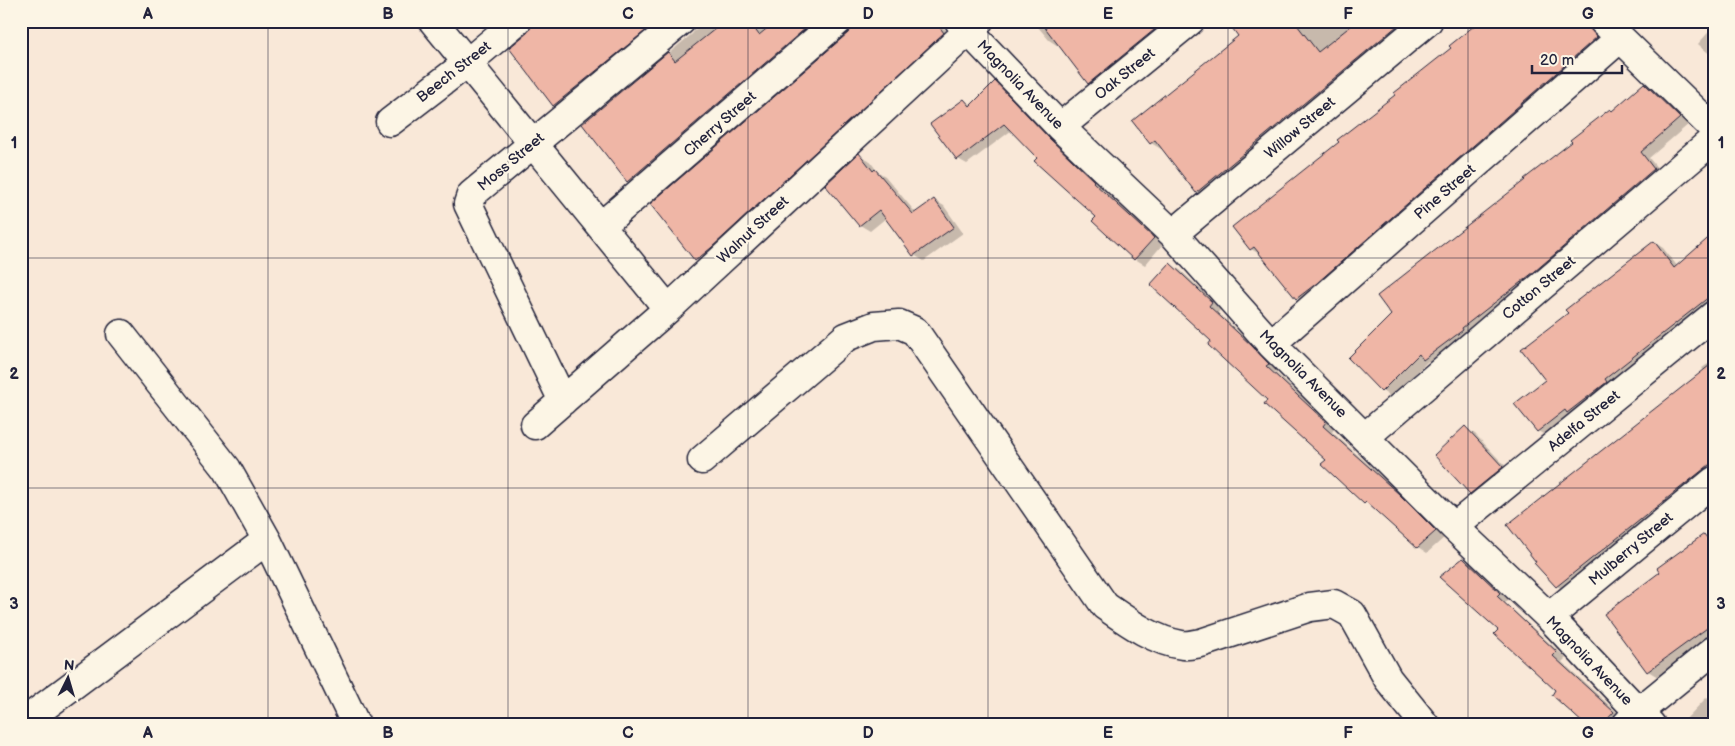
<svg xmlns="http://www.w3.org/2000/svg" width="1735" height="746" font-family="'Balsamiq Sans',sans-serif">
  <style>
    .shadow { fill: #0003 }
    .building { fill: #efb6a6; stroke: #22223b }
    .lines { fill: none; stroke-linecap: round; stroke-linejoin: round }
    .minor-casing { stroke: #22223b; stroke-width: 31 }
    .minor { stroke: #fcf5e5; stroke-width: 28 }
    .grid { fill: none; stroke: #22223b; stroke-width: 1; stroke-opacity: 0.55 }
    .labels { text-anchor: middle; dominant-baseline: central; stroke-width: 4.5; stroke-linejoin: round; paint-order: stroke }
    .street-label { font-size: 15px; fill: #22223b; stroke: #fcf5e5 }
    .neatline { fill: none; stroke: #22223b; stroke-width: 2 }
    .grid-label { font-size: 16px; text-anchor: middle; font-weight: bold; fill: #22223b }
  </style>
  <rect width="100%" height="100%" fill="#f9e8d8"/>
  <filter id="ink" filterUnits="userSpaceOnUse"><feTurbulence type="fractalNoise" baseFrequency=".02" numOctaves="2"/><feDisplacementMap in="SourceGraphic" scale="10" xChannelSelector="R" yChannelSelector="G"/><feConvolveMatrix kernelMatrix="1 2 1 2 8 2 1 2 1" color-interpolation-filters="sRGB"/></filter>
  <g filter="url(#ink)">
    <path class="shadow" d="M533,21h139l-109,89 -9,-5 -26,-71 5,-7z
      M697,21h133l-193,165 -9,-5 -45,-57 109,-90 5,-7z
      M854,21h85l13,18 -247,226 -9,-5 158,-233z
      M1033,21h148l-82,67 -10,-5 -29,-38 -2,1 -9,-6z
      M1255,21h162l-211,177 -9,-6 -35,-45 -1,2 -10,-6 89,-107z
      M1482,21h107l17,22 -299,261 -10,-6 -36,-43 -10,-6 89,-107 112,-94z
      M1691,21h16l-6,6z
      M1714,26v32l-16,-14z
      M995,83l10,6 53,56 45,42 -1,1 61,56 -18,21 -10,-6 -42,-38 5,-4 -86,-87 -45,34 -9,-5 6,-59 8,5z
      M1645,85l9,5 35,34 -40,34 14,17 -230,189 -5,-3 -37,36 -9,-6 231,-279z
      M859,155l10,5 9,12 7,4 31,37 18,-13 10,6 19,27 -39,28 -10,-6 -28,-37 -16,13 -10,-6 -34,-40z
      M1714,237v68l-166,132 -10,-6 -22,-27 30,-24 24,-66 84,-72 9,6 15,19z
      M1170,265l10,5 41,38 -3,5 43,39 17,18 -3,2 60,56 -3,4 77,69 36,36 -18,16 -9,-6 -44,-39 -9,-6 -38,-42 -114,-119z
      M1714,360v114l-148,117 -9,-5 147,-215 -2,-3z
      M1465,428l10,6 37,39 -32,26 -9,-6z
      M1704,535l10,6v94l-56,42 -10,-6 -42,-57 56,-42z
      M1463,560l10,6 36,33 -4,4 61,55 -4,4 61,56 -6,7h-31l-29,-35 -57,-60z
      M1707,697l7,4v24h-22l-6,-6z"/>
    <path class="building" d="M532,21h112l5,7 -96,78 -44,-58 18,-15 4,-6z
      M725,21h24l10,14 17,-14h38l-187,161 -45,-58 86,-72 7,9z
      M853,21h82l9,12 -233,215 -16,13 -45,-57 198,-171 5,-6z
      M1040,21h125l-77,63z
      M1227,21h67l24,31 39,-31h46l-207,172 -41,-53 -5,4 -18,-23 106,-85z
      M1480,21h108v5l9,11 -280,246 -21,16 -42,-52 -4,3 -18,-23 107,-85 -2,-2 58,-45 -1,-2 57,-45 -2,-2z
      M995,81l54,57 45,43 -1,1 61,56 -20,22 -42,-39 4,-4 -62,-56 3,-3 -33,-34 -47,36 -27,-36 34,-25 6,7z
      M1644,83l36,35 -39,34 13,17 -120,103 -72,56 1,2 -40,30 -4,-6 -38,38 -33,-34 43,-43 -14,-19 148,-116 -1,-1 48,-37 -2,-2 40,-31 2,2z
      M859,153l14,18 2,-2 38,45 21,-15 20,28 -41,29 -34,-46 -20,16 -34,-41z
      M1714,233v60l-109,86 2,3 -9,7 -31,24 -2,-3 -28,22 -23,-28 31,-24 -24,-31 47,-36 -3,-3 89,-69 20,27z
      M1170,263l42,39 -3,4 42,39 18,19 -3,2 60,56 -3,4 76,68 37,37 -19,17 -51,-46 -2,2 -43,-40 5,-4 -62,-56 3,-4 -59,-55 3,-4 -61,-56z
      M1714,362v99l-158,126 -22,-24 2,-1 -29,-37z
      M1465,426l38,41 -33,27 -36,-39z
      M1704,534l10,13v76l-67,49 -43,-58 56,-42 -3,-4z
      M1463,558l37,35 -3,3 60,56 -4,4 61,56 -12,13h-17l-33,-30 3,-5 -61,-56 4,-4 -59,-53z"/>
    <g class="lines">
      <defs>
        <path id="minor" d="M433,21l235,288
          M959,21l101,106 113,107 98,110 183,183 95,90 102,108
          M1603,21l111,108
          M390,122l77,-59 50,-42
          M1060,127l130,-106
          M601,226l237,-205
          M1173,234l255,-213
          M121,334l106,135 40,71 89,185
          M1271,344l348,-305
          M563,401l-95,-197 3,-9 210,-174
          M535,425l133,-116 311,-288
          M1365,437l349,-298
          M702,460l144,-123 28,-11 25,-2 16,7 190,275c23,16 49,35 77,39 6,1 13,-1 19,-2l109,-36 24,-3 18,10 36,65 37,46
          M1454,527l260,-212
          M1549,617l165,-136
          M21,724l246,-184
          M1626,725l12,-13 76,-62"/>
      </defs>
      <use href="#minor" class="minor-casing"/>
      <use href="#minor" class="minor"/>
    </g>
  </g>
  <path class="grid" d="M268,21v704M508,21v704M748,21v704M988,21v704M1228,21v704M1468,21v704M21,258h1693M21,488h1693"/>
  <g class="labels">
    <g class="street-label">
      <text transform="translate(454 72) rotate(-38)">Beech Street</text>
      <text transform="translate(1125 74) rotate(-39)">Oak Street</text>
      <text transform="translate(1020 85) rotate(46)">Magnolia Avenue</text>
      <text transform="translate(720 124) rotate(-41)">Cherry Street</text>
      <text transform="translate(1300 128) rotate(-40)">Willow Street</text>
      <text transform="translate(511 162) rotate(-40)">Moss Street</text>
      <text transform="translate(1445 192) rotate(-41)">Pine Street</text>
      <text transform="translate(753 230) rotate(-43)">Walnut Street</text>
      <text transform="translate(1539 288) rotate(-40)">Cotton Street</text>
      <text transform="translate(1303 374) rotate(45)">Magnolia Avenue</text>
      <text transform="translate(1584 421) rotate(-39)">Adelfa Street</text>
      <text transform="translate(1631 549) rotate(-40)">Mulberry Street</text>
      <text transform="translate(1589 661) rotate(46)">Magnolia Avenue</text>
    </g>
  </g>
  <rect width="1735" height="746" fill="none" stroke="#fcf5e5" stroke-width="55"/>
  <g transform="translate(68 678) rotate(5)" stroke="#fcf5e5" stroke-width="4" paint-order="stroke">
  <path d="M0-4L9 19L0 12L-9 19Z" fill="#22223b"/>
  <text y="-8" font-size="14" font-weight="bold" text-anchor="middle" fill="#22223b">N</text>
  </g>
  <path d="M1532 65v8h90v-8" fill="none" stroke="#22223b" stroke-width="2.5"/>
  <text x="1540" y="65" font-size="15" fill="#22223b" stroke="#fcf5e5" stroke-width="4" paint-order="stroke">20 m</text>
  <rect x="28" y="28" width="1680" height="690" class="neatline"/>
  <g class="grid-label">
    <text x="148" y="19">A</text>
    <text x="388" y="19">B</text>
    <text x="628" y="19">C</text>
    <text x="868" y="19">D</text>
    <text x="1108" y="19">E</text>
    <text x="1348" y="19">F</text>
    <text x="1588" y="19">G</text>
    <text x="14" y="148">1</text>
    <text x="1721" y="148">1</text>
    <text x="14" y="379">2</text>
    <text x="1721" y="379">2</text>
    <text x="14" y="609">3</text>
    <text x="1721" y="609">3</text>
    <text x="148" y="738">A</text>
    <text x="388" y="738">B</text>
    <text x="628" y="738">C</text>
    <text x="868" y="738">D</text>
    <text x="1108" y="738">E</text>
    <text x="1348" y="738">F</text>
    <text x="1588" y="738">G</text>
  </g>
</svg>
